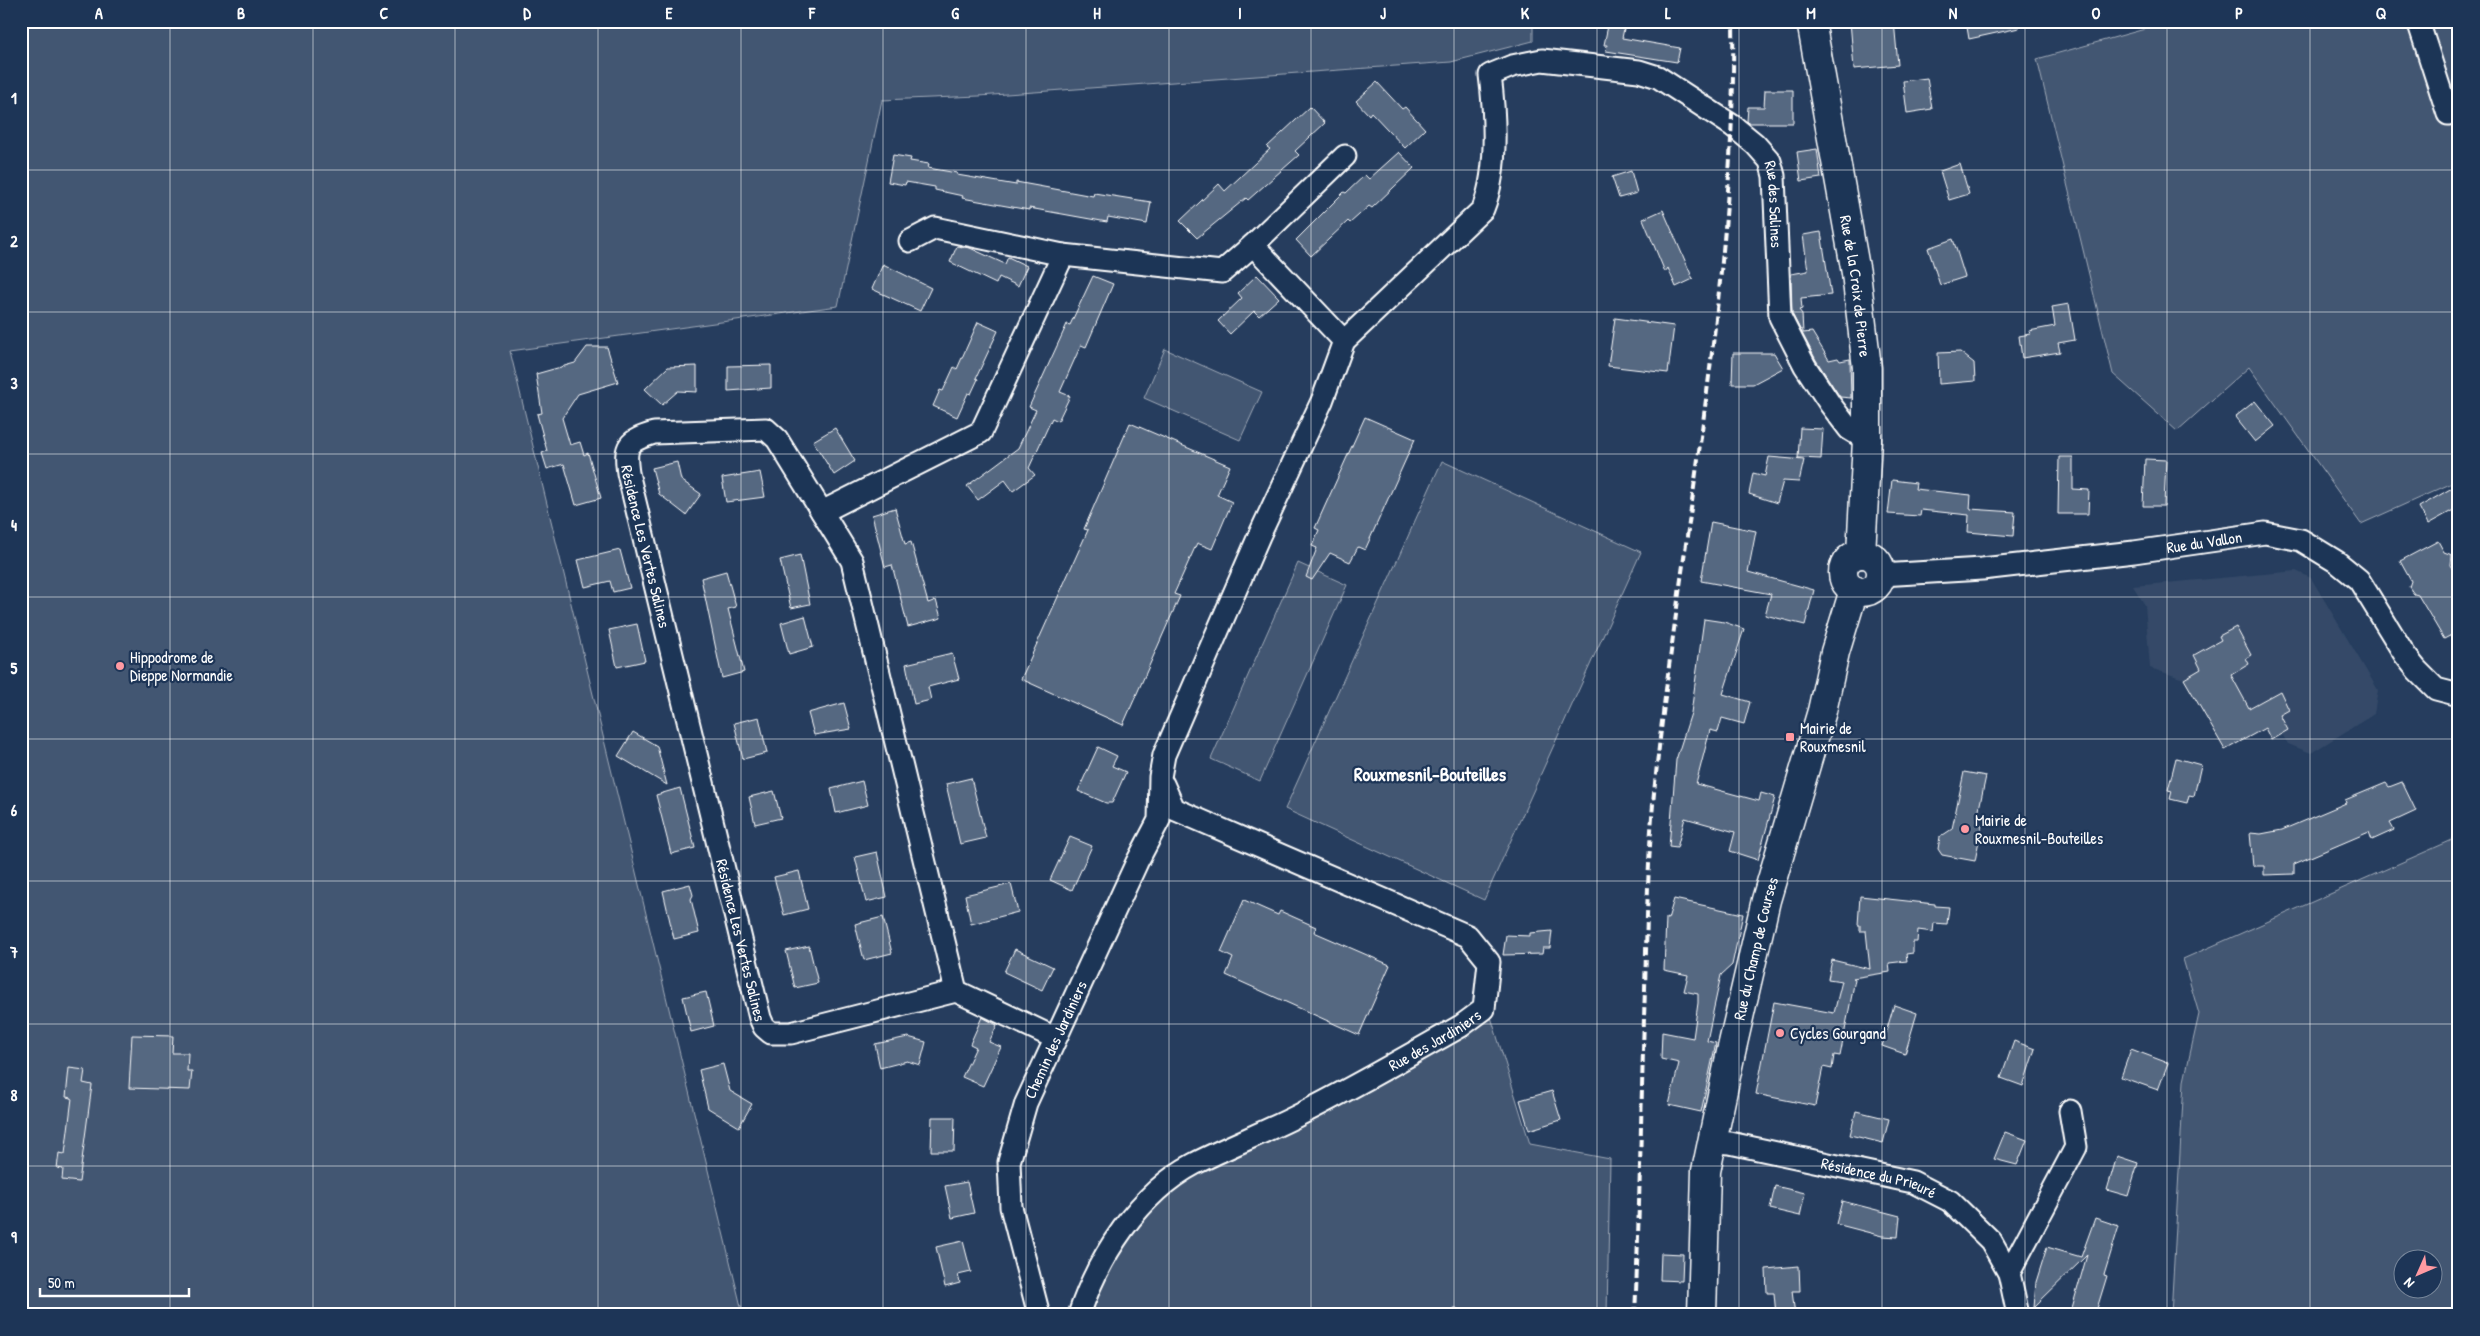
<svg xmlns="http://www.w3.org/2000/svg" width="2480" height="1336" font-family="'Patrick Hand',sans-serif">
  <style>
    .built { fill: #344a68 }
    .green { fill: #425672; stroke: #a0aab8; fill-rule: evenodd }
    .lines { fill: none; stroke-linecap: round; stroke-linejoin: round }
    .stream { stroke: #a4aebb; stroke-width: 6 }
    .building { fill: #556781; stroke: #fff }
    .minor-casing { stroke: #fff; stroke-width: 25 }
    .secondary-casing { stroke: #fff; stroke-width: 31 }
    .minor { stroke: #1d3557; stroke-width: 21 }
    .secondary { stroke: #1d3557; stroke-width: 28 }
    .rail { stroke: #fff; stroke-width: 4; stroke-dasharray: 8 4; stroke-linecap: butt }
    .grid { fill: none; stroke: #fff; stroke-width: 1; stroke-opacity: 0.55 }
    .poi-dot { fill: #ff9aa2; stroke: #1d3557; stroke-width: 2 }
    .labels { text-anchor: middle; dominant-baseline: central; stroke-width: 4.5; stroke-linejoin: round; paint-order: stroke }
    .street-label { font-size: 16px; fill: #fff; stroke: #1d3557 }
    .poi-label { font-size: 16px; fill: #fff; stroke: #1d3557; text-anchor: start }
    .quarter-label { font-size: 19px; font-weight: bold; fill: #fff; stroke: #1d3557 }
    .neatline { fill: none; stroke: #fff; stroke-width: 2 }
    .grid-label { font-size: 16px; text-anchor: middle; font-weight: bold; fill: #fff }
  </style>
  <rect width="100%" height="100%" fill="#263d5e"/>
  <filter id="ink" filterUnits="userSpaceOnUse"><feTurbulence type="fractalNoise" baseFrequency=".02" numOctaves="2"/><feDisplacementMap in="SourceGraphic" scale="10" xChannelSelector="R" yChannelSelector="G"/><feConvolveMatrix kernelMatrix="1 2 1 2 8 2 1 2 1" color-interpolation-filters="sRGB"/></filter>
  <g filter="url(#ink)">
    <path class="built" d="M2296,571l15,7 67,112 -4,24 -63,39 -23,-9 -6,-10 -11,6 -6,-11 -40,21 -41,-71 -34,-11 -5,-63 -12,-19z"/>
    <path class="green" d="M21,21h1512v20l-82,21 -472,34 -97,4 -44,206 -328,45 233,964h-722z
      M2143,21h258l2,9 56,-9v459l-98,44 -112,-157 -72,64 -64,-57 -76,-315 108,-30z
      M1165,349l97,43 -22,48 -96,-42z
      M1442,461l199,91 -157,348 -199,-91z
      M1298,563l49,22 -87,196 -49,-22z
      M2459,837v478h-288l13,-234 15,-67 -16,-55zM2402,1258h30v30h-30z
      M1491,1017l39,127 80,15 -3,156h-521l48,-91 44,-46 123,-54z"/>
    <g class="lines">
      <path class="stream" d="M1455,1315v-5"/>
    </g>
    <path class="building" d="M1609,21l16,3 -3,14 58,10 -3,14 -71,-11 1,-6h-3z
      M1850,21h44l4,44 -44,4z
      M1966,21h52l1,7 -50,11z
      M1927,78l5,31 -25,4 -4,-32z
      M1377,82l25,27 3,-2 20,22 -20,19 -34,-36 -2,3 -13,-14z
      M1765,90h28v33h-44l-2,-2 1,-14h16z
      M1310,107l15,16 -30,28 4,4 -51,45 -2,-2 -49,40 -17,-17 39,-37 6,7 45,-42 -3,-2z
      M1817,149l4,29 -20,3 -4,-29z
      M1399,152l15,16 -42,40 -3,-2 -19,17 -2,-2 -37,35 -15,-16 48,-48 2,1 19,-18 4,4z
      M893,155l18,3 -1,3 19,3 -1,4 29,5v2l59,10v-3l77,14 1,-3 57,9 -4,22 -39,-7 -1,5 -78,-14v2l-67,-12 1,-2 -28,-6v-3l-29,-5 -1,3 -17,-3z
      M1960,164l9,30 -20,6 -9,-29z
      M1631,171l6,22 -18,5 -7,-21z
      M1663,210l30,69 -17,8 -8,-19 -3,4 -22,-53z
      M1821,232l10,63 -30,3 1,11 -3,1 3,4 1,19 9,-1 17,28 9,-2 2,3 10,-2 1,39 -11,-1 -24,-37 -24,-46 -1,-40 17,-3 -5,-36z
      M1953,239l12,38 -25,8 -12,-37z
      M957,246l13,2 35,16 3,-7 19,9 -9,20 -19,-9 -3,7 -46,-22z
      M883,264l48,24 -11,23 -48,-22z
      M1257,275l22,23 -20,18 -5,-5 -24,23 -12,-13 24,-23 -4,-5z
      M1093,276l20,8 -27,63 -5,-2 -21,47 10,4 -12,25 -6,-3 -23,50 6,7 -22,16 -8,-11 -27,20 -11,-14 51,-38 18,-38 -7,-3 38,-83 3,1z
      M2069,304l6,36 -17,3 2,9 -38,6 -3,-22 11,-2 -1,-3 26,-5 -3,-19z
      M1615,318l59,8 -6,47 -60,-7z
      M978,322l20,9 -22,47 2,1 -7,15 -3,-1 -11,24 -24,-11 7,-16 3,1 11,-24 3,2z
      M587,347h20l11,35 -40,12 -16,24 8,27 10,-3 4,13 4,-2 13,45 -25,7 -12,-41 -17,5 -5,-16 5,-2 -10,-37 5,-1 -6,-39 39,-11z
      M1960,352l14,11 1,18 -36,3 -1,-31z
      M1733,353h41l9,15 -30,16h-21z
      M771,365v23l-43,3v-25z
      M697,366v26l-19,-1 -16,14 -17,-16 23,-22z
      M2255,401l20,25 -20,16 -20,-25z
      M1365,417l50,22 -50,111 -7,-3 -8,15 -20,-9 -18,27 -6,-3 11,-29 -5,-2 7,-16 -4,-2z
      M1130,423l100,43 -13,29 15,7 -20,47 -15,-6 -23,51 6,2 -57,129 -102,-46 67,-149 -4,-1z
      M835,428l20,33 -21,14 -21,-34z
      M1800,428l23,1 -2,30 -23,-1z
      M1769,457l35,3 -5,22 -16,-1 -6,22 -28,-9 4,-21 12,3z
      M2059,457h14v32l16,1 -1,24h-30z
      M2145,459l21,1 -2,46h-21z
      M677,462l4,18 20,14 -15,21 -27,-21 -7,-26z
      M760,472l5,25 -39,5 -4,-24z
      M1892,480l24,3 -1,6 56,6 -1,14 45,3 -2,24 -45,-4 1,-17 -48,-5 -1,6 -32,-2z
      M2459,484v23l-31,17 -9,-17z
      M895,508l10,36 6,-2 17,61 8,-3 5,18 -33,9 -16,-62 -7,2 -13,-52z
      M1711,522l45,9 -8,41 66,18 -9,35 -40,-10 6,-21 -70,-13z
      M2438,541l6,11 8,3 -1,10 8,13v53l-15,8 -26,-44 -4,-1 -5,-7 2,-6 -11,-20z
      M620,550l10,38 -17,4 -3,-11 -25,6 -7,-27z
      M800,555l10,49 -19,4 -11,-48z
      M726,571l10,36 -8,2 16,63 -22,6 -21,-100z
      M805,616l8,31 -24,7 -8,-31z
      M1704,619l20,3 20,7 -21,65 27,8 -6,22 -22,-6 -4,14 -8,-2 -14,54 63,17 2,-8 14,4 -17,63 -28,-9 5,-19 -50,-14 -8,30 -8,-1 7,-87 15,-47z
      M637,624l8,37 -28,6 -8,-37z
      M2236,627l15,28 -5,3 3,6 -18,11 18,33 31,-17 9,19 -9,5 8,15 -17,10 -6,-12 -40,22 -41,-71 17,-10 -7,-14 27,-15 -2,-4z
      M952,653l7,26 -31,8 3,13 -17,4 -8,-40z
      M844,703l7,26 -37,6 -6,-22z
      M759,717l8,36 -24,6 -9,-36z
      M633,732l24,14 10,39 -49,-29z
      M1098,747l19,9 -5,10 14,6 -14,31h-6l-28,-12z
      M2176,758l25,7 -7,31 -5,-1 -2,8 -17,-4 2,-8 -4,-1z
      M1964,772l22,4 -10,47 6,2 -7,36 -33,-6 -4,-6 2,-12 12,-8z
      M971,778l15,60 -26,6 -14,-60z
      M862,781l6,24 -32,8 -5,-24z
      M2402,782l14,29 -26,12 4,7 -22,10 -3,-8 -75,32v10l-30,1v-9h-11l-3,-33 11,1 21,-4 64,-27 -1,-3 41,-17 3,4z
      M680,788l15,60 -24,6 -15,-59z
      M774,791l7,27 -26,6 -6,-27z
      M1070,837l22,9 -20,44 -22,-10z
      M877,852l10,45 -21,5 -11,-45z
      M799,871l9,38 -24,6 -10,-38z
      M690,884l3,11 -2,4 8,34 -25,6 -11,-48z
      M1011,884l7,28 -47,12 -6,-29z
      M1860,896l75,8v2l14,1 -2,17 -13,-1 -1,9 -15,-2 -1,12h-4v11l-7,1 1,7 -18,2 1,9 -37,6 2,1 -15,77 -6,-1 -2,14 -9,-2 -8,39 -59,-12 18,-92 60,11 8,-32 -14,-2 4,-19 38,9 -4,-38h-6v-6h-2z
      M1674,899l69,15 -11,51 -11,10 -8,37 -6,29 9,2 -15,69 -32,-7 10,-42 -18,-4 1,-27 31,6 5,-35v-9l-14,-3 4,-16 -24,-5 2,-52 2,1z
      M1244,900l34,15 2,-4 36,16 -2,5 76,33 -31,70 -133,-60 7,-17 -12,-6z
      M883,917l9,36 -28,7 -9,-36z
      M1552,931l-2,17h-7l-1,6 -39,1 3,-20 24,1v-3z
      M809,946l9,37 -23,5 -9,-37z
      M1015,949l38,18 -11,23 -38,-18z
      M706,992l8,34 -23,6 -8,-35z
      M1894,1005l23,8 -12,41 -23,-8z
      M982,1017l15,8 -8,17 12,5 -18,39 -21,-9 14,-30 -6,-3z
      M132,1035l41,1 -1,17h16l-1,18h5l-2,19 -61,-2z
      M908,1037l18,5 -6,23 -13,-4 -27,7 -5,-24z
      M2014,1041l21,8 -12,37 -22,-8z
      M2131,1049l37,14 -10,27 -37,-13z
      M723,1064l7,27 22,13 -13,23 -31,-19 -9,-38z
      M69,1068l16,2 -2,13 9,2 -13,97 -17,-2 1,-11 -6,-1 2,-15 6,1 7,-56 -6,-1z
      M1552,1091l9,29 -32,10 -9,-30z
      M1856,1111l33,8 -6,24 -33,-8z
      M932,1117h23l-1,34h-23z
      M2005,1132l22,8 -10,25 -23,-6z
      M2117,1156l21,7 -10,33 -21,-6z
      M967,1182l7,31 -22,5 -7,-32z
      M1775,1186l30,7 -5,23 -30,-7z
      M1842,1201l58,15 -2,21 -16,-1 -46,-12z
      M2095,1218l24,8 -15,49 3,1 -12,39 -23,-7 15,-53 -53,52 2,-25 11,-35 34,10z
      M963,1241l8,31 -13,3 2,8 -15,4 -9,-40z
      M1661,1253l22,1 -1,27 -22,-1z
      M1799,1266l1,25h-8l3,24h-19l-2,-22h-7l-1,-24z"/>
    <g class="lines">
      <defs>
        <g id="minor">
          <path d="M2418,21l30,93"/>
          <path d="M910,241l25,-13 128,27 159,17 31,-27 91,96"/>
          <path d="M1253,245l92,-89"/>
          <path d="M822,512l159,-80 82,-177"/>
          <path id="s1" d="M1881,575l101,-6 152,-17 131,-19 36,7 36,22 22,18 46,75 12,15 19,19 23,6"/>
          <path id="s2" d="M956,991l-104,-430 -75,-122 -11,-10 -112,4c-26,8 -30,12 -26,40l132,545 4,9 7,6h20l165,-42 99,47"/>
          <path id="s3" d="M1713,1142l17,1 183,39 37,19 41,40 18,32 9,42"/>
          <path d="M2009,1273l67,-126 -6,-36"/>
          <path id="s4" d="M1039,1315l-28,-108 -2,-45 17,-59 111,-241 22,-42 1,-43 4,-22 95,-219 63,-135 22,-60 139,-132c15,-38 12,-94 7,-134l22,-9 30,-6 97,11 19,6 75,49 22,18 15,17 4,15 6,141 25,49 25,38 19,25 18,11"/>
          <path id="s5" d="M1079,1315c19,-58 60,-122 115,-151 35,-18 72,-32 107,-50 54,-27 107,-58 160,-88l23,-17 5,-47 -21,-26 -294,-127 -11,-25"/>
        </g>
        <g id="secondary">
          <path id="s6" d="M1811,21l45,252 11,95v72l-6,114"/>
          <circle cx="1862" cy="573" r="19"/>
          <path id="s7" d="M1702,1315l4,-144 25,-119 35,-152 56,-189 13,-59 19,-62"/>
        </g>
      </defs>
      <use href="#minor" class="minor-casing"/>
      <use href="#secondary" class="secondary-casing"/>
      <use href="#minor" class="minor"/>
      <use href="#secondary" class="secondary"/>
      <path class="rail" d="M1635,1315c5,-109 6,-218 10,-326 2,-72 3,-144 11,-215 27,-251 81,-499 77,-753"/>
    </g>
  </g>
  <path class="grid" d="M170,21v1294M313,21v1294M455,21v1294M598,21v1294M741,21v1294M883,21v1294M1026,21v1294M1169,21v1294M1311,21v1294M1454,21v1294M1597,21v1294M1739,21v1294M1882,21v1294M2025,21v1294M2167,21v1294M2310,21v1294M21,170h2438M21,312h2438M21,454h2438M21,597h2438M21,739h2438M21,881h2438M21,1024h2438M21,1166h2438"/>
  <g class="poi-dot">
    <circle cx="120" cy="666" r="5"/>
    <rect x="1785" y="732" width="10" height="10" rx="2.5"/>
    <circle cx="1965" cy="829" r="5"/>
    <circle cx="1780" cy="1033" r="5"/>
  </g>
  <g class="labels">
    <g class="street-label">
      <text stroke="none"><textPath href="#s4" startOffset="1731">Rue des Salines</textPath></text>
      <text stroke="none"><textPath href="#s6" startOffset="269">Rue de la Croix de Pierre</textPath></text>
      <text stroke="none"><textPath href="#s1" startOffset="325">Rue du Vallon</textPath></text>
      <text stroke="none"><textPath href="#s2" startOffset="844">Résidence Les Vertes Salines</textPath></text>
      <text stroke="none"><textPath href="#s2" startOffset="1249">Résidence Les Vertes Salines</textPath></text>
      <text stroke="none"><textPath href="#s7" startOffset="372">Rue du Champ de Courses</textPath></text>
      <text stroke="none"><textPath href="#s5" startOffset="465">Rue des Jardiniers</textPath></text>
      <text stroke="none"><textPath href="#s4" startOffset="288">Chemin des Jardiniers</textPath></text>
      <text stroke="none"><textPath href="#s3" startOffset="170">Résidence du Prieuré</textPath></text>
    </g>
    <g class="poi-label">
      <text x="130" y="657">Hippodrome de<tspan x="130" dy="18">Dieppe Normandie</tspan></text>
      <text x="1800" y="728">Mairie de<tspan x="1800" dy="18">Rouxmesnil</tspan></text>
      <text x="1975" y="820">Mairie de<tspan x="1975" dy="18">Rouxmesnil-Bouteilles</tspan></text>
      <text x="1790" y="1033">Cycles Gourgand</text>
    </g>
    <g class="quarter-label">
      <text x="1430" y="774">Rouxmesnil-Bouteilles</text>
    </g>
  </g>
  <rect width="2480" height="1336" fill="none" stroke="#1d3557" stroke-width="55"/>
  <g transform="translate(2418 1274) rotate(225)"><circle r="24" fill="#1d3557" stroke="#77869a"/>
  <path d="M0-4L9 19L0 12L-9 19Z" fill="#ff9aa2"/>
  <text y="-8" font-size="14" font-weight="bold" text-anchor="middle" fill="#ffffff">N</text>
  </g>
  <path d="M40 1288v8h149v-8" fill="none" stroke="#ffffff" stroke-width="2.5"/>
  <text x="48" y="1288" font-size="15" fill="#ffffff" stroke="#1d3557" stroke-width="4" paint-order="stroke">50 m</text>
  <rect x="28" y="28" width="2424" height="1280" class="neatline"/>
  <g class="grid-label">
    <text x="99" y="19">A</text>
    <text x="241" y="19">B</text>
    <text x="384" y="19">C</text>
    <text x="527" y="19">D</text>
    <text x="669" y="19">E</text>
    <text x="812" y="19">F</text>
    <text x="955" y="19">G</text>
    <text x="1097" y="19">H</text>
    <text x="1240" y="19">I</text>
    <text x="1383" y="19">J</text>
    <text x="1525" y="19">K</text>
    <text x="1668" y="19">L</text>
    <text x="1811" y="19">M</text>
    <text x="1953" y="19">N</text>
    <text x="2096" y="19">O</text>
    <text x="2239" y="19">P</text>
    <text x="2381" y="19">Q</text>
    <text x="14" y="104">1</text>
    <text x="14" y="247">2</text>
    <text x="14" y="389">3</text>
    <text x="14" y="531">4</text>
    <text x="14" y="674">5</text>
    <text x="14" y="816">6</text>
    <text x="14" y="958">7</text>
    <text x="14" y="1101">8</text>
    <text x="14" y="1243">9</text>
  </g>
</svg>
